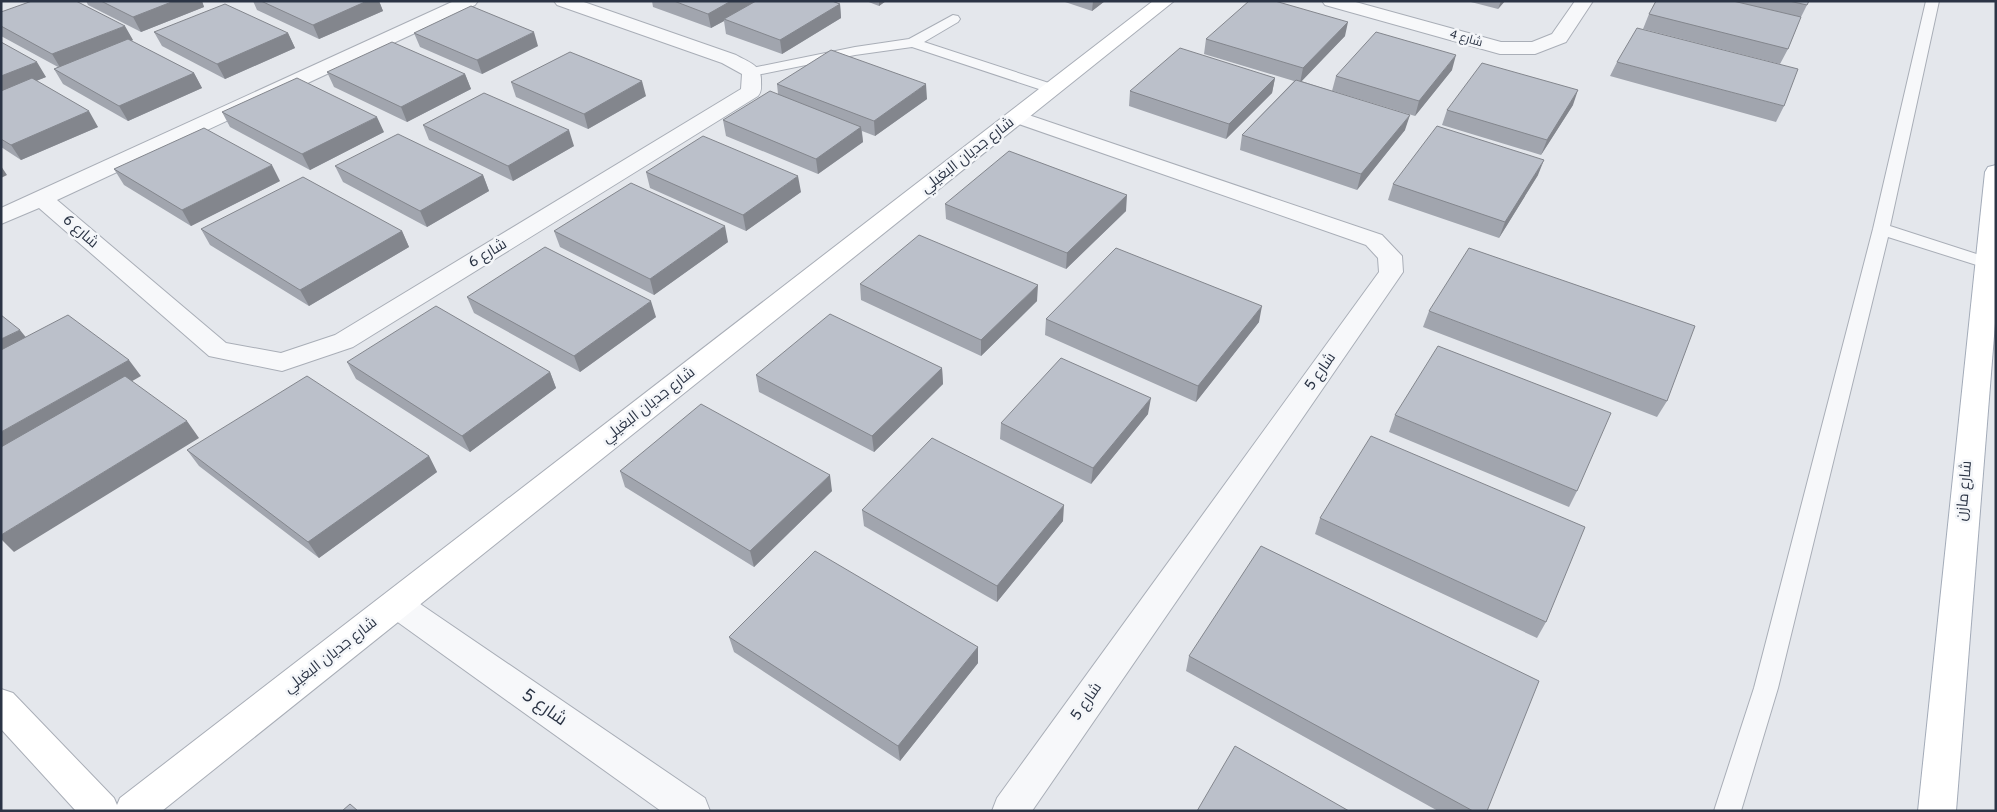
<svg xmlns="http://www.w3.org/2000/svg" width="1997" height="812" font-family="Overpass,Cairo,sans-serif">
  <style>
    .lines { fill: none; stroke-linecap: round; stroke-linejoin: round }
    .lane-casing { stroke: #a9aeb7; stroke-width: 2 }
    .street-casing { stroke: #a9aeb7; stroke-width: 2 }
    .secondary-casing { stroke: #a9aeb7; stroke-width: 2 }
    .primary-casing { stroke: #a3abb8; stroke-width: 2 }
    .lane { fill: #f7f8fa; fill-rule: evenodd }
    .street { fill: #f7f8fa; fill-rule: evenodd }
    .secondary { fill: #fff; fill-rule: evenodd }
    .primary { fill: #fff; fill-rule: evenodd }
    .wall { fill: #a1a5ae }
    .shaded-wall { fill: #83868d }
    .building { fill: #bbc0ca; stroke: #83868d }
    .labels { text-anchor: middle; dominant-baseline: central; stroke-width: 5; stroke-linejoin: round; paint-order: stroke }
    .far-street-label { font-size: 12px; fill: #2b3445; stroke: #f4f6f9 }
    .street-label { font-size: 15px; fill: #2b3445; stroke: #f4f6f9 }
    .near-street-label { font-size: 18px; fill: #2b3445; stroke: #f4f6f9 }
  </style>
  <rect width="100%" height="100%" fill="#e4e7ec"/>
  <g class="lines">
    <defs>
      <path id="lane" d="M1926,1h13l-49,225 102,33 3,4 -3,4 -6,1 -98,-31 -110,451 -37,123h-27l40,-123 119,-459z
        M953,15l5,1 2,3 -2,3 -34,20 134,44 2,3 -2,3h-10l-136,-45 -57,8 -103,21 -7,-4 7,-4 103,-21 54,-8z"/>
      <path id="street" d="M454,1h24l-3,4 -418,195 169,143 55,10 54,-18 406,-246 1,-15 -20,-11 -165,-58 -3,-4h27l155,54c12,7 26,10 25,26 0,6 1,10 -3,15l-405,251 -71,24 -73,-15 -170,-148 -38,16v-16z
        M1322,1h30l149,41h31l20,-8 23,-33h18l-27,41 -31,12h-35l-175,-49z
        M1017,111l365,124 20,21 1,16 -371,539h-40l5,-13 382,-526 -1,-14 -12,-13 -356,-124 -3,-4 3,-4z
        M396,591l11,4 298,203 5,13h-49l-276,-198 -5,-9 5,-9z"/>
      <path id="secondary" d="M1153,1h21l-1012,810h-86l-75,-82v-40l12,4 101,105 3,7 3,-7z"/>
      <path id="primary" d="M1996,165v146l-40,500h-38l67,-639 3,-5z"/>
    </defs>
    <use href="#lane" class="lane-casing"/>
    <use href="#street" class="street-casing"/>
    <use href="#secondary" class="secondary-casing"/>
    <use href="#primary" class="primary-casing"/>
    <use href="#lane" class="lane"/>
    <use href="#street" class="street"/>
    <use href="#secondary" class="secondary"/>
    <use href="#primary" class="primary"/>
  </g>
  <path class="wall" d="M86,1h116l2,6 -63,25 -53,-27z
    M253,1h126l4,10 -64,28 -62,-29z
    M652,1h180l8,3 1,14 -59,36 -56,-20 -2,-13 -13,7 -58,-21z
    M866,1h20l-7,5z
    M1062,1h43l-13,10z
    M1467,1h38l-7,8z
    M1656,1h153l-9,18 -12,30 -8,15 -137,-35 6,-15z
    M1,12l132,28 -2,1 63,32 8,15 -74,33 -65,-37 -9,-15 4,-2 -57,-31z
    M154,32l134,1 7,15 -70,31 -63,-33z
    M414,33l124,13 -56,28 -62,-27z
    M1345,36l-44,45 31,10 4,-15 116,-6 -37,46 -82,-25 72,39 -48,60 -117,-40 2,-15 52,-54 -90,-27 2,-15z
    M1,42l45,35 -10,4 62,46 -77,33 -20,-13z
    M1617,62l167,44 -8,16 -166,-46z
    M327,72l138,2 6,15 -64,33 -73,-35z
    M1275,78l-3,15 -46,46 -97,-33 1,-15z
    M511,82l135,14 -58,33 -72,-32z
    M777,84l150,15 -52,37 -13,-5 1,11 -45,32 -92,-38 -3,-16 55,-26z
    M1573,105l-32,50 -99,-30 5,-15z
    M222,112l162,20 -74,38 -80,-43z
    M423,125l151,21 -61,35 -84,-41z
    M335,166l148,9 6,16 -62,36 -84,-45z
    M114,169l166,12 -89,45 -67,-41z
    M646,172l155,20 -55,39 -96,-43z
    M1538,175l-39,63 -111,-38 5,-16z
    M945,204l181,7 -60,58 -120,-50z
    M201,229l201,2 7,16 -100,59 -99,-61z
    M554,231l174,11 -74,53 -94,-48z
    M860,284l177,17 -56,55 -120,-56z
    M467,297l189,20 -76,55 -106,-59z
    M1429,311l238,90 -10,16 -234,-90z
    M1046,319l213,3 -63,80 -151,-67z
    M347,362l203,10 6,16 -86,64 -114,-73z
    M942,368l1,16 -69,68 -115,-60 -3,-17z
    M1148,414l-57,70 -91,-45 1,-16z
    M1395,415l182,76 -8,16 -180,-75z
    M187,450l242,6 8,16 -118,86 -120,-92z
    M620,471l212,20 -78,76 -129,-80z
    M862,510l201,11 -66,81 -133,-76z
    M1320,518l226,104 -9,16 -222,-104z
    M729,637l249,10v16l-78,98 -166,-109z
    M1189,656l298,155h-49l-252,-140z"/>
  <path class="shaded-wall" d="M174,1h28l2,6 -63,25 -8,-15z
    M367,1h12l4,10 -64,28 -6,-14z
    M731,1h28l-35,18v2l-13,7 -3,-14z
    M879,1h7l-7,5z
    M1093,1h12l-13,10z
    M1501,1h4l-7,8z
    M840,4l1,14 -59,36 -2,-14z
    M1348,22l-3,14 -45,47 3,-15z
    M125,26l8,14 -72,29 -9,-15z
    M534,32l4,14 -56,28 -5,-14z
    M288,33l7,15 -70,31 -8,-15z
    M1456,55l-4,15 -37,46 4,-15z
    M37,62l9,15 -45,18v-19z
    M194,73l8,15 -74,33 -9,-15z
    M465,74l6,15 -64,33 -6,-15z
    M1275,78l-3,15 -46,46 3,-15z
    M642,81l4,15 -58,33 -4,-15z
    M926,84l1,15 -52,37 -1,-15z
    M1578,90l-5,15 -32,50 6,-15z
    M89,111l9,16 -77,33 -10,-15z
    M1410,115l-5,15 -48,60 4,-16z
    M377,117l7,15 -74,38 -8,-16z
    M861,127l2,15 -45,32 -2,-15z
    M569,130l5,16 -61,35 -5,-15z
    M1544,160l-6,15 -39,63 6,-16z
    M272,165l8,16 -89,45 -9,-16z
    M1,166l6,9 -6,3z
    M483,175l6,16 -62,36 -7,-16z
    M798,176l3,16 -55,39 -3,-16z
    M1127,195l-1,16 -60,58 1,-16z
    M725,226l3,16 -74,53 -4,-16z
    M402,231l7,16 -100,59 -9,-16z
    M1038,285l-1,16 -56,55v-16z
    M651,301l5,16 -76,55 -6,-16z
    M1262,306l-3,16 -63,80 2,-16z
    M20,330l13,16 -32,16v-23z
    M129,360l12,16 -140,80v-24z
    M942,368l1,16 -69,68 -2,-16z
    M550,372l6,16 -86,64 -8,-16z
    M1151,398l-3,16 -57,70 2,-16z
    M187,421l12,17 -185,114 -13,-13v-4z
    M429,456l8,16 -118,86 -11,-16z
    M830,475l2,16 -78,76 -4,-16z
    M1064,505l-1,16 -66,81v-16z
    M978,647v16l-78,98 -2,-15z"/>
  <path class="building" d="M32,1h44l49,25 -73,28 -51,-28v-14z
    M101,1h73l-41,16z
    M261,1h106l-54,24z
    M674,1h57l-23,13z
    M756,1h76l8,3 -60,36 -56,-21z
    M1249,1h26l73,21 -45,46 -97,-29z
    M1656,1h77l68,16 -13,32 -139,-35z
    M1789,1h20l-2,4z
    M225,4l63,29 -71,31 -63,-32z
    M471,6l63,26 -57,28 -63,-27z
    M1637,28l161,41 -14,37 -167,-44z
    M1376,32l80,23 -37,46 -83,-25z
    M128,39l66,34 -75,33 -65,-37z
    M1,42l36,20 -36,14z
    M392,42l73,32 -64,33 -74,-35z
    M1180,48l95,30 -46,46 -99,-33z
    M831,50l95,34 -52,37 -97,-37z
    M570,52l72,29 -58,33 -73,-32z
    M1482,63l96,27 -31,50 -100,-30z
    M32,78l57,33 -78,34 -10,-6v-48z
    M297,78l80,39 -75,37 -80,-42z
    M1296,80l114,35 -49,59 -119,-39z
    M770,91l91,36 -45,32 -93,-39z
    M484,93l85,37 -61,36 -85,-41z
    M1437,126l107,34 -39,62 -112,-38z
    M204,128l68,37 -90,45 -68,-41z
    M398,134l85,41 -63,36 -85,-45z
    M703,136l95,40 -55,39 -97,-43z
    M1009,151l118,44 -60,58 -122,-49z
    M303,177l99,54 -102,59 -99,-61z
    M631,183l94,43 -75,53 -96,-48z
    M919,235l119,50 -57,55 -121,-56z
    M545,247l106,54 -77,55 -107,-59z
    M1116,248l146,58 -64,80 -152,-67z
    M1469,248l226,78 -28,75 -238,-90z
    M436,306l114,66 -88,64 -115,-74z
    M830,314l112,54 -70,68 -116,-61z
    M1,315l19,15 -19,9z
    M68,315l61,45 -128,72v-82z
    M1438,346l173,67 -34,78 -182,-76z
    M1061,358l90,40 -58,70 -92,-45z
    M125,376l62,45 -186,114v-88z
    M307,376l122,80 -121,86 -121,-92z
    M701,404l129,71 -80,76 -130,-80z
    M1371,436l214,91 -39,95 -226,-104z
    M932,438l132,67 -67,81 -135,-76z
    M1261,546l278,135 -52,130h-14l-284,-155z
    M815,551l163,96 -80,99 -169,-109z
    M1235,746l114,65h-152z
    M350,804l8,7h-16z"/>
  <g class="labels">
    <g class="far-street-label">
      <text transform="translate(1466 39) rotate(16)">شارع 4</text>
    </g>
    <g class="street-label">
      <text transform="translate(968 156) rotate(-38)">شارع جديان البغيلي</text>
      <text transform="translate(80 232) rotate(41)">شارع 6</text>
      <text transform="translate(488 254) rotate(-31)">شارع 6</text>
      <text transform="translate(1321 372) rotate(-55)">شارع 5</text>
      <text transform="translate(649 406) rotate(-38)">شارع جديان البغيلي</text>
      <text transform="translate(1965 491) rotate(-85)">شارع مازن</text>
      <text transform="translate(331 656) rotate(-38)">شارع جديان البغيلي</text>
      <text transform="translate(1087 702) rotate(-55)">شارع 5</text>
    </g>
    <g class="near-street-label">
      <text transform="translate(544 708) rotate(35)">شارع 5</text>
    </g>
  </g>
  <rect width="1997" height="812" fill="none" stroke="#2b3445" stroke-width="5"/>
</svg>
